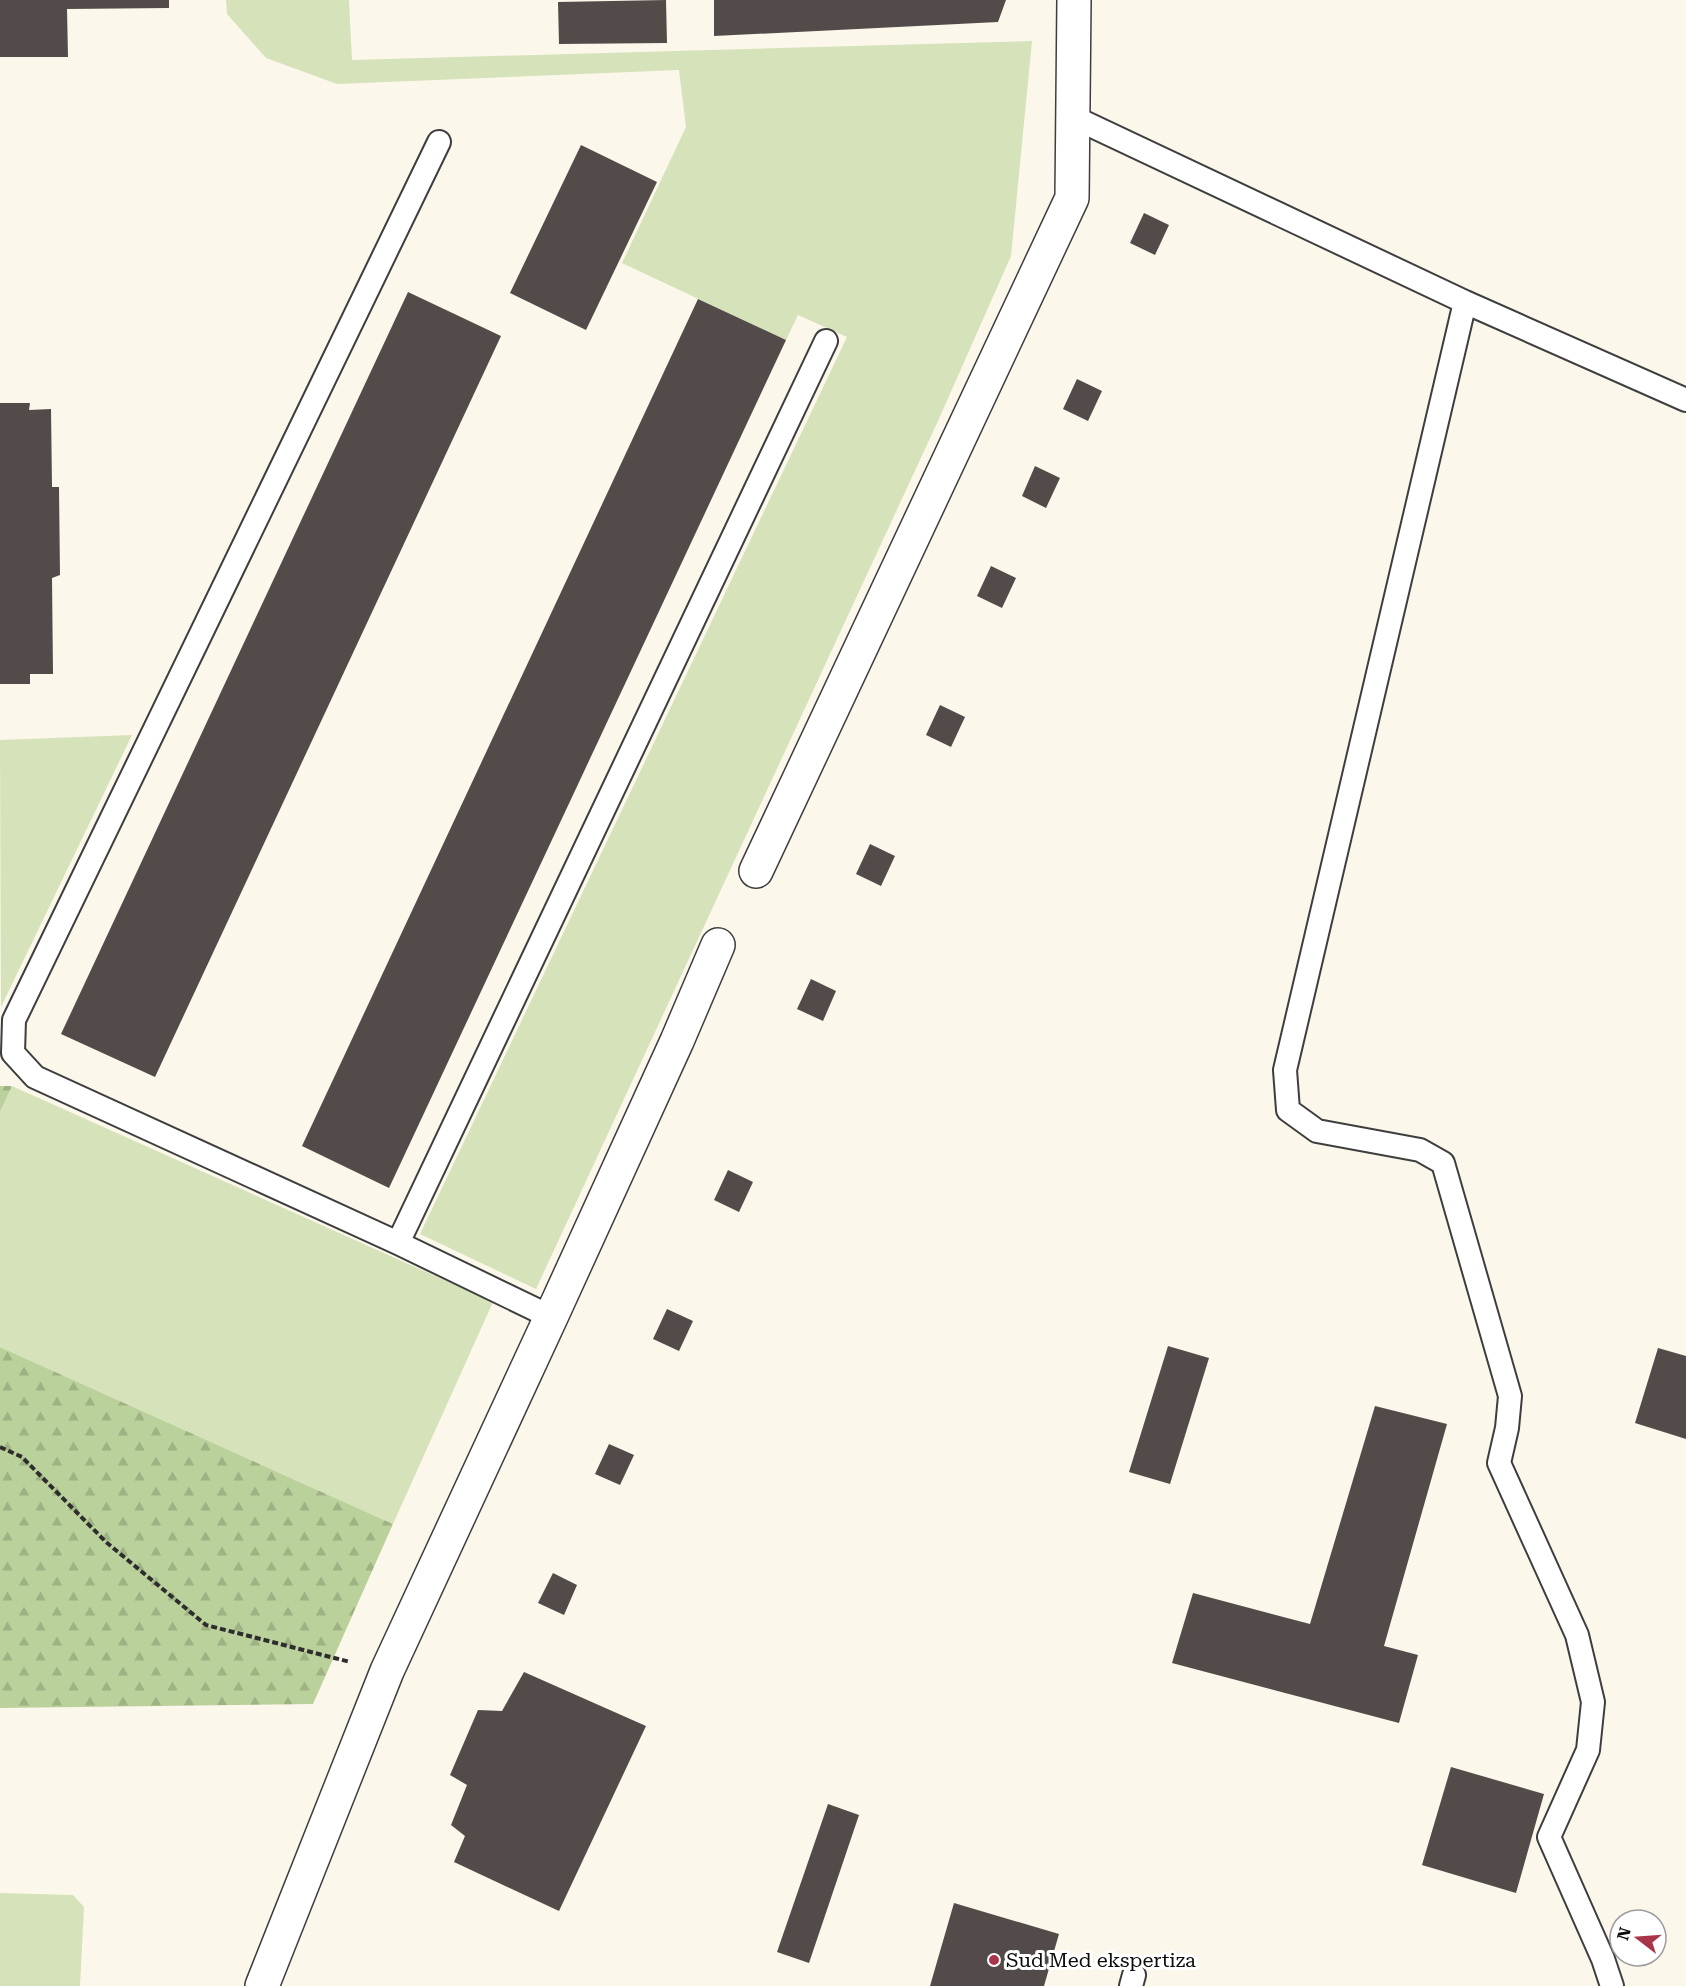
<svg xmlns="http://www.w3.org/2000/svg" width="1686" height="1986" font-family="'Roboto Serif',serif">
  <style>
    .grass { fill: #d5e2ba }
    .forest { fill: url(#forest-firs) }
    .building { fill: #524b49 }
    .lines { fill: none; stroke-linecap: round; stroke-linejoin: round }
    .lane-casing { stroke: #3e3e3e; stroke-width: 26 }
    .street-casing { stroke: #3e3e3e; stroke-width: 36 }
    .path { stroke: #2d2d2d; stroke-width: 4; stroke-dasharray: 6 3; stroke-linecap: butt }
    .lane { stroke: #fff; stroke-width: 22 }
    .street { stroke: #fff; stroke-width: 33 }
    .poi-dot { fill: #a9354b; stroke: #fff; stroke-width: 2 }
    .labels { text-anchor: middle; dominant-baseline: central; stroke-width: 6; stroke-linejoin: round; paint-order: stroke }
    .poi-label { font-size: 20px; fill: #0b0b0b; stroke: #fff; text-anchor: start }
  </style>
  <defs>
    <pattern id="forest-firs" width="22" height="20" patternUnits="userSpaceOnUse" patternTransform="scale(1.5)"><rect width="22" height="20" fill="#bbd19b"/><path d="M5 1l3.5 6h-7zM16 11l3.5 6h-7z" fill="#9fb284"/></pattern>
  </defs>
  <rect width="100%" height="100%" fill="#fcf7eb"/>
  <path class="grass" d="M226,0h123l3,60 680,-19 -21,215 -73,165 -402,868 -116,-55 427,-897 -49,-22 -12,25 -164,-77 64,-136 -7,-57 -342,14 -71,-26 -39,-44z
    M132,735l-131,272 -1,-267z
    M12,1086l481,216 -100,222 -393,-177v-235z
    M0,1893l73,2 11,12 -4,79h-80z"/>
  <path class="forest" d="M0,1086h12l-12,26z
    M0,1347l393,177 -80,180 -313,4z"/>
  <path class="building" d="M0,0h169v8l-102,1 1,48h-68z
    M666,0l1,43 -108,1 -1,-42z
    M714,0h292l-8,22 -284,14z
    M581,145l76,37 -71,148 -76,-37z
    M1144,213l25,12 -14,30 -25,-12z
    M408,292l93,44 -346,741 -94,-43z
    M698,299l88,41 -397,848 -87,-42z
    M1077,379l25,12 -14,30 -25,-12z
    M0,403h30l-1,7 22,-1 1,78h7l1,88 -8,3 1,96h-23v10h-30z
    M1035,466l25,12 -14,30 -24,-12z
    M991,566l25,12 -14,30 -25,-12z
    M940,705l25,12 -14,30 -25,-12z
    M870,844l25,12 -14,30 -25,-12z
    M811,979l25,12 -13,30 -26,-12z
    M728,1170l25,12 -14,30 -25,-12z
    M667,1309l26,12 -14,30 -26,-12z
    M1168,1346l41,12 -39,126 -41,-12z
    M1658,1348l28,8v83l-51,-16z
    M1375,1406l72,18 -63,222 34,9 -19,68 -227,-60 21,-70 117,31z
    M609,1444l25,11 -14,30 -25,-11z
    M553,1573l24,12 -13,30 -26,-12z
    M524,1672l122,54 -87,185 -105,-49 11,-26 -14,-11 16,-40 -17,-10 28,-65 24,1z
    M1451,1767l93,27 -28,99 -94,-28z
    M828,1804l31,11 -50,148 -32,-11z
    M954,1903l105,31 -15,52h-114z"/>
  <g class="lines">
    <defs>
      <path id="lane" d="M1073,117l392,185 221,98
        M439,142l-425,878 -1,33 22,24 363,166 153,74
        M1465,302l-180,768 3,40 29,21 103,19 23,13 67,233 -3,32 -8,35 78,172 16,67 -5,48 -39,87 54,122 9,27
        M398,1243l428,-902
        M1131,1986l3,-11"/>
      <path id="street" d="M756,871l316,-673 2,-198
        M262,1986l125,-315 164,-354 126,-276 41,-96"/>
    </defs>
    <use href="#lane" class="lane-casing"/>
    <use href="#street" class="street-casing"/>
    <path class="path" d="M0,1447l22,10 84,85 100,83 144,37"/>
    <use href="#lane" class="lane"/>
    <use href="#street" class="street"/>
  </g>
  <circle class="poi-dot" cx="994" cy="1960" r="6"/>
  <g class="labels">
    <g class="poi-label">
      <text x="1006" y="1960">Sud Med ekspertiza</text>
    </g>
  </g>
  <g transform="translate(1638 1938) rotate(287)"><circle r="28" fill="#ffffff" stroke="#9d9d9d" stroke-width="1.5"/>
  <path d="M0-4.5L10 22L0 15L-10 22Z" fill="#a9354b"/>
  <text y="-9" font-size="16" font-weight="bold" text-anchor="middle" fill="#0b0b0b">N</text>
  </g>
</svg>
